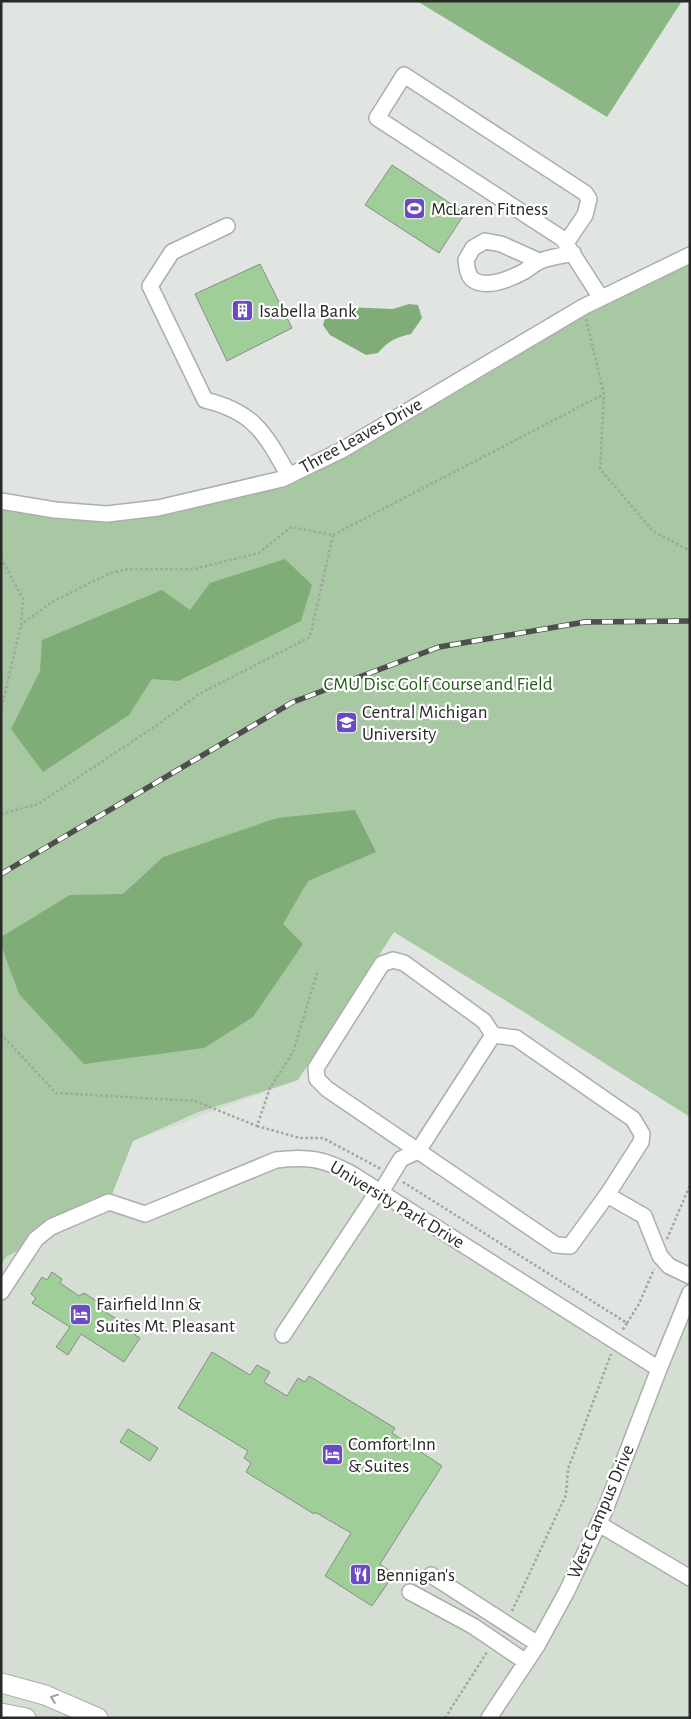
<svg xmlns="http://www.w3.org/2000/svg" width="691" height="1719" font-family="'Alegreya Sans',sans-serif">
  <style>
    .built { fill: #d5ded3 }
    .green { fill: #a8c7a3 }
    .forest { fill: #8ab783 }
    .water { fill: #80ac78 }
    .building { fill: #a0ce99; stroke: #898c88 }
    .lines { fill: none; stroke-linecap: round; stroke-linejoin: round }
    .minor-casing { stroke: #abafab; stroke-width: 18 }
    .major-casing { stroke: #abafab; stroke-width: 21 }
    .path { stroke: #a1a4a1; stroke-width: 2.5; stroke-dasharray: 2.5 2.5; stroke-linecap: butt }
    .minor { stroke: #fff; stroke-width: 15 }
    .major { stroke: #fff; stroke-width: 19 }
    .rail-casing { stroke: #4e4f4d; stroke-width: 5.5 }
    .rail { stroke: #fff; stroke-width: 4; stroke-dasharray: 11; stroke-linecap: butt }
    .oneway { stroke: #9f9f9e }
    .labels { text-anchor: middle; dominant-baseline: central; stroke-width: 4.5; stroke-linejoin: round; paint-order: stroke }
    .poi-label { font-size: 19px; fill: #292a28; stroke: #fff; text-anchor: start }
    .street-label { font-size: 19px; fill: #292a28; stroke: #fff }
    .park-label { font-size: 19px; fill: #225e19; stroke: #fff }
  </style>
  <rect width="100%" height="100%" fill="#e1e5e1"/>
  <path class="built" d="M1,501l689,616 -190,-120 -106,-65 -96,148 -165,61 -24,60 36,13 131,-54h40l342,208 32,-75v425h-689z"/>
  <path class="green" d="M690,255v862l-190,-120 -106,-65 -96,148 -102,33 -63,28 -24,61 -103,55 -5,7v-763l106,13 175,-35z"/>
  <path class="forest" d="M417,1h265l-75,116z"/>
  <path class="water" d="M409,304l9,1 4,13 -11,16c-15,3 -24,8 -33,19l-12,2 -36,-20 -7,-10 3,-11 19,-7 48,2z
    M285,559l27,26 -11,36 -123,60 -26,-2 -23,36 -86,57 -32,-43 29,-58 2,-31 120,-50 28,20 20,-27z
    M355,810l21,42 -68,29 -25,43 20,20 -50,73 -49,31 -120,16 -65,-70 -18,-49v-8l69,-42 53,-1 40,-37 114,-39z"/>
  <path class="building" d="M392,165l73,48 -26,40 -74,-48z
    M260,264l32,64 -65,33 -32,-67z
    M52,1272l10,7 -2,4 19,13 5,-3 22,14 -2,4 19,12 3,-4 13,9 -4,7 5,3 -16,24 -43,-28 -13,21 -12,-8 14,-20 -38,-24 4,-5 -5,-4 11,-17 5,3z
    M212,1352l38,23 7,-10 13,7 -6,10 23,14 11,-18 7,4 4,-6 86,52 -3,5 50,33 -62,98 14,10 -22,32 -47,-30 26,-43 -36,-21 -1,2 -68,-42 5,-9 -7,-5 4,-7 -70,-43z
    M128,1429l30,19 -8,13 -30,-19z"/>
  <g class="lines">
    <defs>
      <path id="minor" d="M227,226l-55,26 -22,34 55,114c50,12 60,34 84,76
        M566,243l19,-28 4,-16 -4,-6 -181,-118 -27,43 186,121 38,59
        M539,261l-38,-17 -16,-3 -12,7 -7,12c1,7 1,14 6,19 14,11 40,-1 53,-8 4,-3 8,-6 13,-9 10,-5 24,-6 35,-9
        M1,501l54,9 52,4 51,-6 124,-29 60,-29 241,-143 107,-52
        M493,1035l-9,-14 -80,-58 -11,-3 -11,4 -66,104 1,11 10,10 229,156 14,1 37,-51
        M381,1192l20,-33 17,-8 75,-116 23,3 117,81 9,15 -1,8 -34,53 37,21 16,40 9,10 21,10
        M1,1292l35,-53 15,-12 58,-25 36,12 131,-54c33,-4 48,-1 76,14l307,195
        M283,1335l95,-144
        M599,1524l91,54
        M431,1575l107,69
        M410,1592l63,34 53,36
        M489,1718l49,-74 29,-53 38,-81 54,-141 31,-76"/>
      <path id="major" d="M1,1683l44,12 53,23
        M1,1713l25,5"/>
    </defs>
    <use href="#minor" class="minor-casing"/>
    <use href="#major" class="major-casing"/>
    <path class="path" d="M586,319l18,75 -4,75 53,62 37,20
      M333,535l271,-141
      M1,558l22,41 -2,26 -20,85
      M1,814l37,-10 122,-81 39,-29 111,-57 23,-102 -42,-8 -32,26 -65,16h-66l-18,4 -58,29 -31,23
      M1,1034l55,59 139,8 62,25 13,-38 23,-36 24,-79
      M257,1126l43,12h23l58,31
      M403,1182l224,141 -5,8
      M667,1239l23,-54
      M627,1323l12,-19 15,-35
      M512,1611l54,-116 2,-26 43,-115
      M445,1718l42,-66"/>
    <use href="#minor" class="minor"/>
    <use href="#major" class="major"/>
    <defs>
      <path id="rail" d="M1,874l292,-172 146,-55 146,-25 105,-1"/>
    </defs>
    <use href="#rail" class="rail-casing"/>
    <use href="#rail" class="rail"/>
  </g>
  <defs><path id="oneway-chevron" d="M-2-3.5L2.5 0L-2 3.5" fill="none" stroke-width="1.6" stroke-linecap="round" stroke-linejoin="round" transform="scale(1.25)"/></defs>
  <use class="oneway" href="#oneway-chevron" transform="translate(54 1698) rotate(-159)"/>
  <defs>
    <symbol id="stadium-square" viewBox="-11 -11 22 22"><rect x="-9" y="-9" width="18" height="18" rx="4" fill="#6b4bc4" stroke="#fff"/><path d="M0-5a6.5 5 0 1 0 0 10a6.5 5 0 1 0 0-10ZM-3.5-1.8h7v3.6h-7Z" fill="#fff"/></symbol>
    <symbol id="building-square" viewBox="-11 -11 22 22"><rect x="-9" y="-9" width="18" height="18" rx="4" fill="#6b4bc4" stroke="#fff"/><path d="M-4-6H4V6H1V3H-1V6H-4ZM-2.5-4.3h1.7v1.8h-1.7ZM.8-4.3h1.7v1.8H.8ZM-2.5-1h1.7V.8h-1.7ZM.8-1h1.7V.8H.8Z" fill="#fff"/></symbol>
    <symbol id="university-square" viewBox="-11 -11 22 22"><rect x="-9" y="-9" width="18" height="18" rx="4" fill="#6b4bc4" stroke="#fff"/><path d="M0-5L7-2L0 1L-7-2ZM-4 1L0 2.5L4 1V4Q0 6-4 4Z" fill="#fff"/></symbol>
    <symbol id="hotel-square" viewBox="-11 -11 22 22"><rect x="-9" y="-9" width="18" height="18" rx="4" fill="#6b4bc4" stroke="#fff"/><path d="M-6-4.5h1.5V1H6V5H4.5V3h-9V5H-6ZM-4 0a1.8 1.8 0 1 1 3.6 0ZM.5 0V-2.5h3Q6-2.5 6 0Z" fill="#fff"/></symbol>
    <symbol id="restaurant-square" viewBox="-11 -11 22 22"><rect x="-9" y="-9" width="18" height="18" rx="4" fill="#6b4bc4" stroke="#fff"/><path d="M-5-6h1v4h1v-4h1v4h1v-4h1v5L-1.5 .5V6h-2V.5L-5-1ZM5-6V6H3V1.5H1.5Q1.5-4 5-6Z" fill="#fff"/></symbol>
  </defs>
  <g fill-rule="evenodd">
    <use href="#stadium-square" x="402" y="196" width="25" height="25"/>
    <use href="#building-square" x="230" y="298" width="25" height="25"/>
    <use href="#university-square" x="334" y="710" width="25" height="25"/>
    <use href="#hotel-square" x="68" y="1302" width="25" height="25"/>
    <use href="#hotel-square" x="320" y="1442" width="25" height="25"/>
    <use href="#restaurant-square" x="348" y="1562" width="25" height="25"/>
  </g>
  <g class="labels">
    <g class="poi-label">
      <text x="431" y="209">McLaren Fitness</text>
      <text x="259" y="311">Isabella Bank</text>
      <text x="362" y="712">Central Michigan<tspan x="362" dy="22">University</tspan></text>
      <text x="96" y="1304">Fairfield Inn &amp;<tspan x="96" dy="22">Suites Mt. Pleasant</tspan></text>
      <text x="348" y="1444">Comfort Inn<tspan x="348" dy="22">&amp; Suites</tspan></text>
      <text x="376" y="1575">Bennigan's</text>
    </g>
    <g class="street-label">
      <text transform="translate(361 436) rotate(-29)">Three Leaves Drive</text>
      <text transform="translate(397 1205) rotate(31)">University Park Drive</text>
      <text transform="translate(601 1512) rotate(-67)">West Campus Drive</text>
    </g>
    <g class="park-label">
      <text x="438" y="684">CMU Disc Golf Course and Field</text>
    </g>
  </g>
  <rect width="691" height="1719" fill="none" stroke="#292a28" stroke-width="5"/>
</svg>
